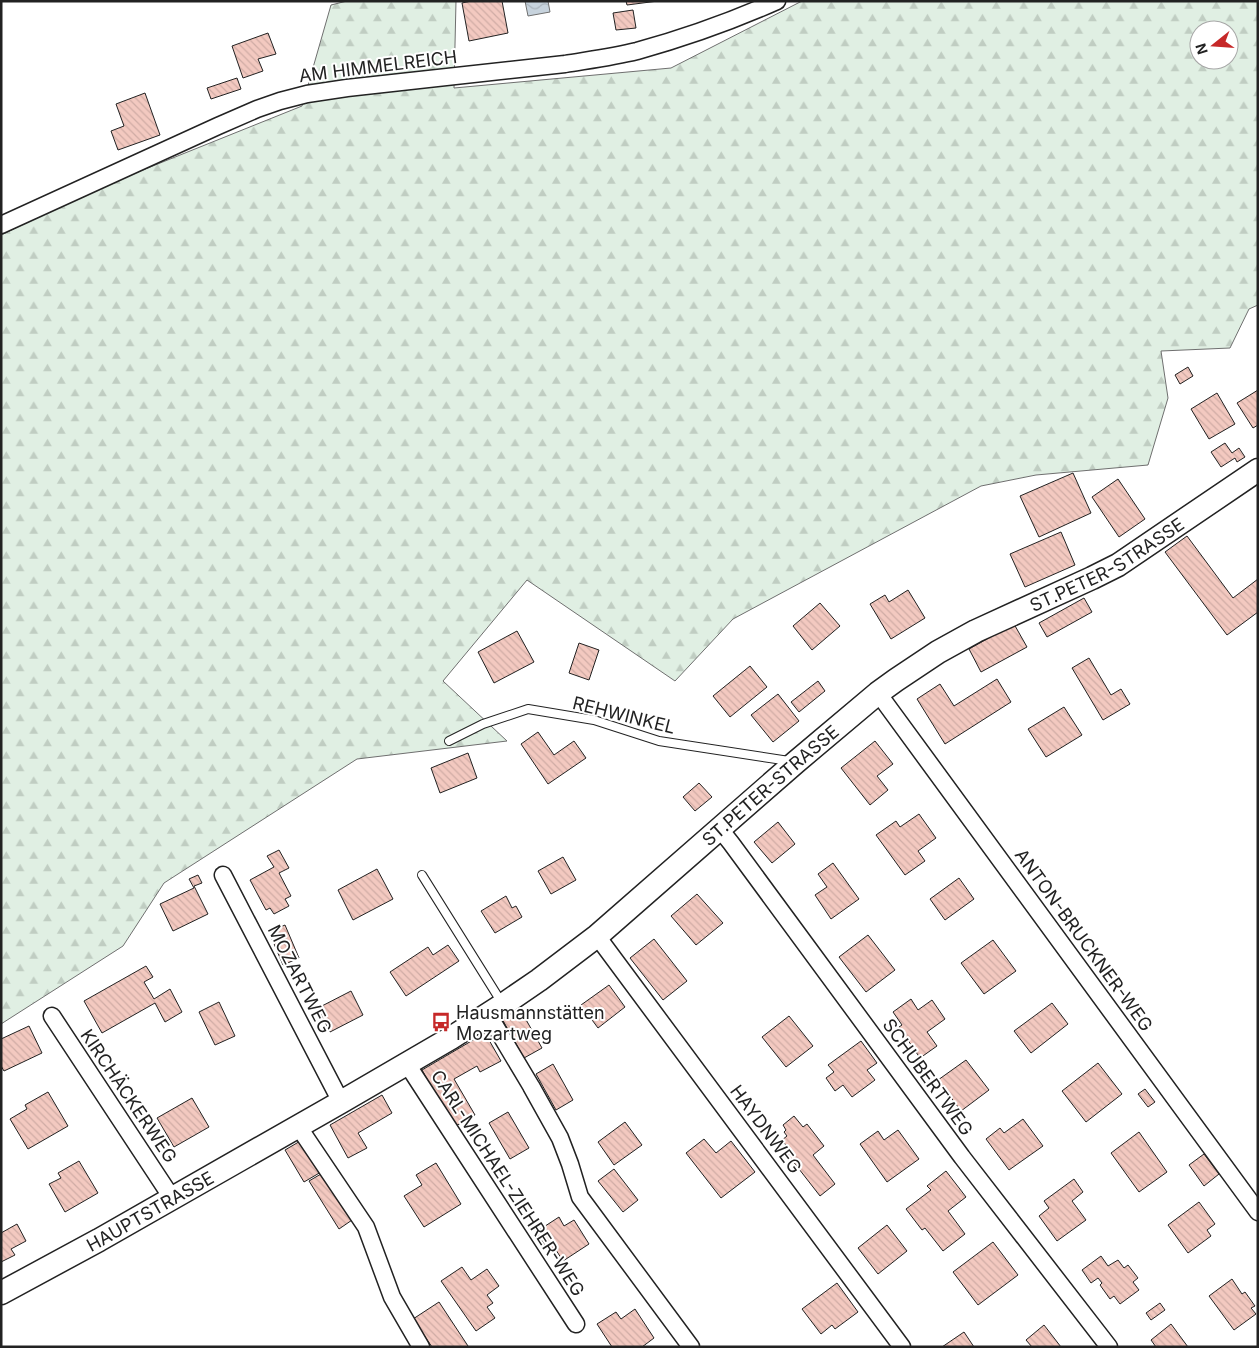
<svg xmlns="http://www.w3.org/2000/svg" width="1259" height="1348" font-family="Inter,sans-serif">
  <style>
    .forest { fill: url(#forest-firs); stroke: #6f6f6f; fill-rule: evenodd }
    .water { fill: url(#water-waves); stroke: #6f6f6f }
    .building { fill: url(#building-back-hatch); stroke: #222 }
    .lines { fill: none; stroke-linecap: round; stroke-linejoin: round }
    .lane-casing { stroke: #222; stroke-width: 10 }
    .street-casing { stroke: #222; stroke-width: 19 }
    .secondary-casing { stroke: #222; stroke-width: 25 }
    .lane { stroke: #fff; stroke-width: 8 }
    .street { stroke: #fff; stroke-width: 16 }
    .secondary { stroke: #fff; stroke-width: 22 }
    .labels { text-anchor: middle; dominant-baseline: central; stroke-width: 4; stroke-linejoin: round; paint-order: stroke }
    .street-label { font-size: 18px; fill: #222; stroke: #fff }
    .poi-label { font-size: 18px; fill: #222; stroke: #fff; text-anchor: start }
  </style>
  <defs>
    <pattern id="forest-firs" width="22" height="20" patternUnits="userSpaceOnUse" patternTransform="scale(1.25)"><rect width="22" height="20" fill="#e0efe3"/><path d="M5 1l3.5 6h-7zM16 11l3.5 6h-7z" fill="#c0cdc2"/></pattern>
    <pattern id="water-waves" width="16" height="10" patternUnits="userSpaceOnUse" patternTransform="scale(1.25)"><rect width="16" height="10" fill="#c7d3dd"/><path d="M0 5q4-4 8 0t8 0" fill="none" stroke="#abb5bd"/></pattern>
    <pattern id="building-back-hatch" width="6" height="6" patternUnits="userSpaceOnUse" patternTransform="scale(1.25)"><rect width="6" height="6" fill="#f3c9c0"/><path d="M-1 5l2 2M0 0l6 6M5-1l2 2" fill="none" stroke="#d0aca5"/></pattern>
  </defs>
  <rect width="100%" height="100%" fill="#fff"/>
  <path class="forest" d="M347,1h109l-2,87 217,-20 131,-67h456v304l-9,4 -19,39 -69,3 7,47 -20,67 -112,10 -55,11 -248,133 -58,62 -148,-101 -84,101 64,60 -150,18 -193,124 -41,63 -122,78v-789l97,-47 204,-82 29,-101zM1199,30h30v30h-30z"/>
  <path class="water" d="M548,1l2,11 -22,4 -3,-15z"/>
  <path class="building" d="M471,1h31l6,32 -39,8 -7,-38z
    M626,1h32l-31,4z
    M633,10l3,18 -20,2 -3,-17z
    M268,33l8,21 -18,5 5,12 -20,7 -11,-32z
    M237,78l4,11 -30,10 -4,-11z
    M145,93l15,42 -42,15 -7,-19 13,-5 -8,-22z
    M1188,367l5,9 -13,8 -5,-9z
    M1258,390v35l-5,3 -16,-25z
    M1217,393l18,31 -26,15 -18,-30z
    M1225,443l7,10 7,-5 6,9 -8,5 -2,-4 -14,9 -10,-15z
    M1073,473l18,40 -52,24 -19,-41z
    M1118,479l27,40 -26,18 -27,-40z
    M1061,532l14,33 -50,22 -15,-33z
    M1187,536l46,62 25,-19v33l-31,23 -62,-83z
    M908,590l17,28 -34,21 -21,-35 15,-9 4,7z
    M1084,598l8,14 -45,25 -8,-14z
    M820,603l20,23 -28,24 -19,-24z
    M1014,624l13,23 -46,25 -12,-23z
    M517,631l17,31 -40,21 -16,-31z
    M579,643l20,7 -10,30 -20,-7z
    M1089,658l22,37 10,-6 9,15 -27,16 -31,-52z
    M750,666l17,21 -37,30 -17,-21z
    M997,679l14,23 -66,42 -28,-45 23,-15 14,22z
    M818,681l7,10 -26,21 -8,-10z
    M778,694l21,27 -26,21 -22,-27z
    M1064,707l18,28 -36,22 -18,-28z
    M538,732l16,23 20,-14 12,17 -38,26 -27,-40z
    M875,741l18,23 -16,12 11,14 -18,15 -29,-37z
    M468,753l9,25 -37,15 -9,-25z
    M699,783l13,14 -17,14 -12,-14z
    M919,814l17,24 -18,13 7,10 -20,14 -29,-40 20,-14 4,6z
    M778,822l17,22 -23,19 -18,-21z
    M279,850l10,18 -10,5 12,23 -6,3 4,7 -15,8 -4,-6 -4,2 -16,-30 24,-13 -7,-11z
    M563,857l13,23 -25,14 -13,-23z
    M833,863l26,36 -28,20 -16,-24 12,-8 -9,-13z
    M377,869l16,30 -40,21 -15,-30z
    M198,875l4,8 -8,3 14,28 -35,17 -13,-27 34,-16 -5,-9z
    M959,878l15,21 -29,21 -15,-21z
    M697,894l26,29 -27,22 -25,-29z
    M506,896l6,12 4,-2 6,11 -27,16 -14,-22z
    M285,925l14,33 -16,7 -11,-26 6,-3 -2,-7z
    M868,935l27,35 -29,22 -27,-35z
    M654,939l33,42 -24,19 -33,-42z
    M993,940l23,31 -32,23 -23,-31z
    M448,945l11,16 -53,35 -16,-24 38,-25 5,8z
    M146,966l7,11 -9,5 10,17 16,-10 12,23 -17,10 -10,-19 -53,30 -18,-32z
    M609,985l16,22 -27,21 -17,-23z
    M351,991l12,24 -33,17 -12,-24z
    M911,999l7,11 14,-10 13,19 -18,13 10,14 -17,12 -21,-31 3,-2 -9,-13z
    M219,1002l16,34 -20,9 -16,-33z
    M1052,1003l16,21 -37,29 -17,-22z
    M520,1009l22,39 -18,10 -22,-39z
    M789,1016l24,30 -27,21 -24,-30z
    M29,1026l13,27 -38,18 -3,-5v-27z
    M485,1033l16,28 -21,11 -3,-6 -23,13 21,36 -21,12 -32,-57z
    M861,1041l16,22 -10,7 8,10 -23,17 -9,-12 -8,6 -9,-13 8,-6 -6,-7z
    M966,1060l23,30 -28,21 -23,-31z
    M1098,1063l24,31 -36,28 -24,-31z
    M553,1064l20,36 -17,10 -20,-36z
    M1145,1089l10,13 -7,5 -10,-13z
    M48,1092l20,34 -40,23 -18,-30 17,-10 -2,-4z
    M382,1095l10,18 -34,20 9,15 -19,10 -18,-33z
    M192,1098l17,29 -35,20 -17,-29z
    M508,1112l21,36 -19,11 -21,-36z
    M794,1116l9,11 4,-3 17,22 -11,9 22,29 -15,12 -35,-45 3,-3 -6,-8 5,-4 -3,-4 2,-2 -3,-5z
    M1023,1119l20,27 -34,24 -23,-31 14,-11 4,5z
    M625,1122l17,23 -28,20 -16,-23z
    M898,1130l21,29 -32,23 -27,-38 18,-13 6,9z
    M1139,1132l28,40 -28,20 -28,-39z
    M704,1139l12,14 15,-12 24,31 -34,26 -35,-45z
    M302,1140l19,32 -17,10 -19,-32z
    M1204,1154l15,20 -15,12 -15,-21z
    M79,1161l19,32 -33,19 -16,-28 12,-6 -3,-5z
    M436,1163l25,41 -37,23 -20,-31 18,-11 -6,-10z
    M614,1169l24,31 -15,12 -25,-31z
    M326,1171l29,47 -16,11 -30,-48z
    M946,1171l20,26 -18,14 17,23 -22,17 -18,-23 -3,2 -16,-21 25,-19 -4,-4z
    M1074,1179l9,13 -11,9 14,19 -29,21 -18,-25 10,-8 -5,-7z
    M1199,1202l16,22 -8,6 4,6 -23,17 -20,-28z
    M559,1217l5,9 10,-6 15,24 -26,17 -9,-14 -5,4 -13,-19z
    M17,1224l9,17 -15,8 4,6 -14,7v-29z
    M887,1225l20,26 -29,23 -20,-26z
    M993,1242l25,33 -40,30 -25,-33z
    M1101,1256l7,10 10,-6 6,8 4,-3 10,13 -5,4 6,8 -19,14 -6,-8 -4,3 -10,-14 2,-2 -4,-5 -7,5 -9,-13z
    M462,1267l9,13 16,-11 12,17 -12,9 6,8 -6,4 8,11 -19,13 -35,-50z
    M1232,1279l10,15 3,-2 10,14 -4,2 5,6 -22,16 -25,-34z
    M837,1283l21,29 -23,17 -3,-4 -11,9 -19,-25z
    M439,1302l29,44 -2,1h-34l-19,-28z
    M1160,1303l5,7 -14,10 -5,-7z
    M635,1309l19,29 -12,9h-30l-15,-23 19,-12 5,7z
    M1171,1324l17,23h-32l-5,-7z
    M1044,1325l17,22h-29l-6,-7z
    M964,1332l10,15h-32z"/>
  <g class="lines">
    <defs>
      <path id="lane" d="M449,741l34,-17 45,-15 66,11 65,21 130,20
        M422,875l80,128"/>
      <path id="street" d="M1,225l217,-99 39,-17 23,-8 27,-7 40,-6 218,-24c24,-4 48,-7 72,-13 47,-13 95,-30 140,-50
        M878,693l380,519
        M719,828l12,15 231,314 147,190
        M223,875l118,227
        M597,936l305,411
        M488,1014l43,72 29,52 10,26 10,33 111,150
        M52,1016l120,182
        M407,1064l169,260
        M298,1126l68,101 26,70 29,50"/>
      <g id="secondary">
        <path id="s1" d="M1,1293l98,-53 242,-138 110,-64 53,-34 35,-24 58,-44 199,-174 82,-69 18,-13 42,-28 38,-21 116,-53 26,-13 140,-95"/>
      </g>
    </defs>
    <use href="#lane" class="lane-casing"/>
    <use href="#street" class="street-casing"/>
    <use href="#secondary" class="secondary-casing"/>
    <use href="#lane" class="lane"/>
    <use href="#street" class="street"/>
    <use href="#secondary" class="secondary"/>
  </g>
  <defs>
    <symbol id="bus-bare" viewBox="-9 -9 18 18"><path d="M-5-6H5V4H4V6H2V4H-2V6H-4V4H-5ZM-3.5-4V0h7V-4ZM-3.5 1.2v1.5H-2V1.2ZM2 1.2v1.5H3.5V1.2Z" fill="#c62828" stroke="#fff" stroke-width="2.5" paint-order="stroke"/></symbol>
  </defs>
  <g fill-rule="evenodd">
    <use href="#bus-bare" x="427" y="1008" width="28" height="28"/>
  </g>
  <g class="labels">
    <g class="street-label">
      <text transform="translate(378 66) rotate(-7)">AM HIMMELREICH</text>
      <text stroke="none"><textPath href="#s1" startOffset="1330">ST.PETER-STRASSE</textPath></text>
      <text transform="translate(624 715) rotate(14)">REHWINKEL</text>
      <text stroke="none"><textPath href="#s1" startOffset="925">ST.PETER-STRASSE</textPath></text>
      <text transform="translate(1084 940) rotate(54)">ANTON-BRUCKNER-WEG</text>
      <text transform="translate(300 979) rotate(63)">MOZARTWEG</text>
      <text transform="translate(928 1077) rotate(54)">SCHUBERTWEG</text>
      <text transform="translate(129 1096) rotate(56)">KIRCHÄCKERWEG</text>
      <text transform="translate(766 1129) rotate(53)">HAYDNWEG</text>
      <text transform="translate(508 1183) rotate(57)">CARL-MICHAEL-ZIEHRER-WEG</text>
      <text stroke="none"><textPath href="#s1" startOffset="170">HAUPTSTRASSE</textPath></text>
    </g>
    <g class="poi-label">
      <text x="456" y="1012">Hausmannstätten<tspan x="456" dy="21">Mozartweg</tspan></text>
    </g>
  </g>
  <rect width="1259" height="1348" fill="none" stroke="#222222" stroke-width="5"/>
  <g transform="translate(1214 45) rotate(253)"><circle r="24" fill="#ffffff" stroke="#a7a7a7"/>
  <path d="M0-4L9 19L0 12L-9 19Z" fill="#c62828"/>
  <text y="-8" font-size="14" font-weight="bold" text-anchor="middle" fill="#222222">N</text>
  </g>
</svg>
